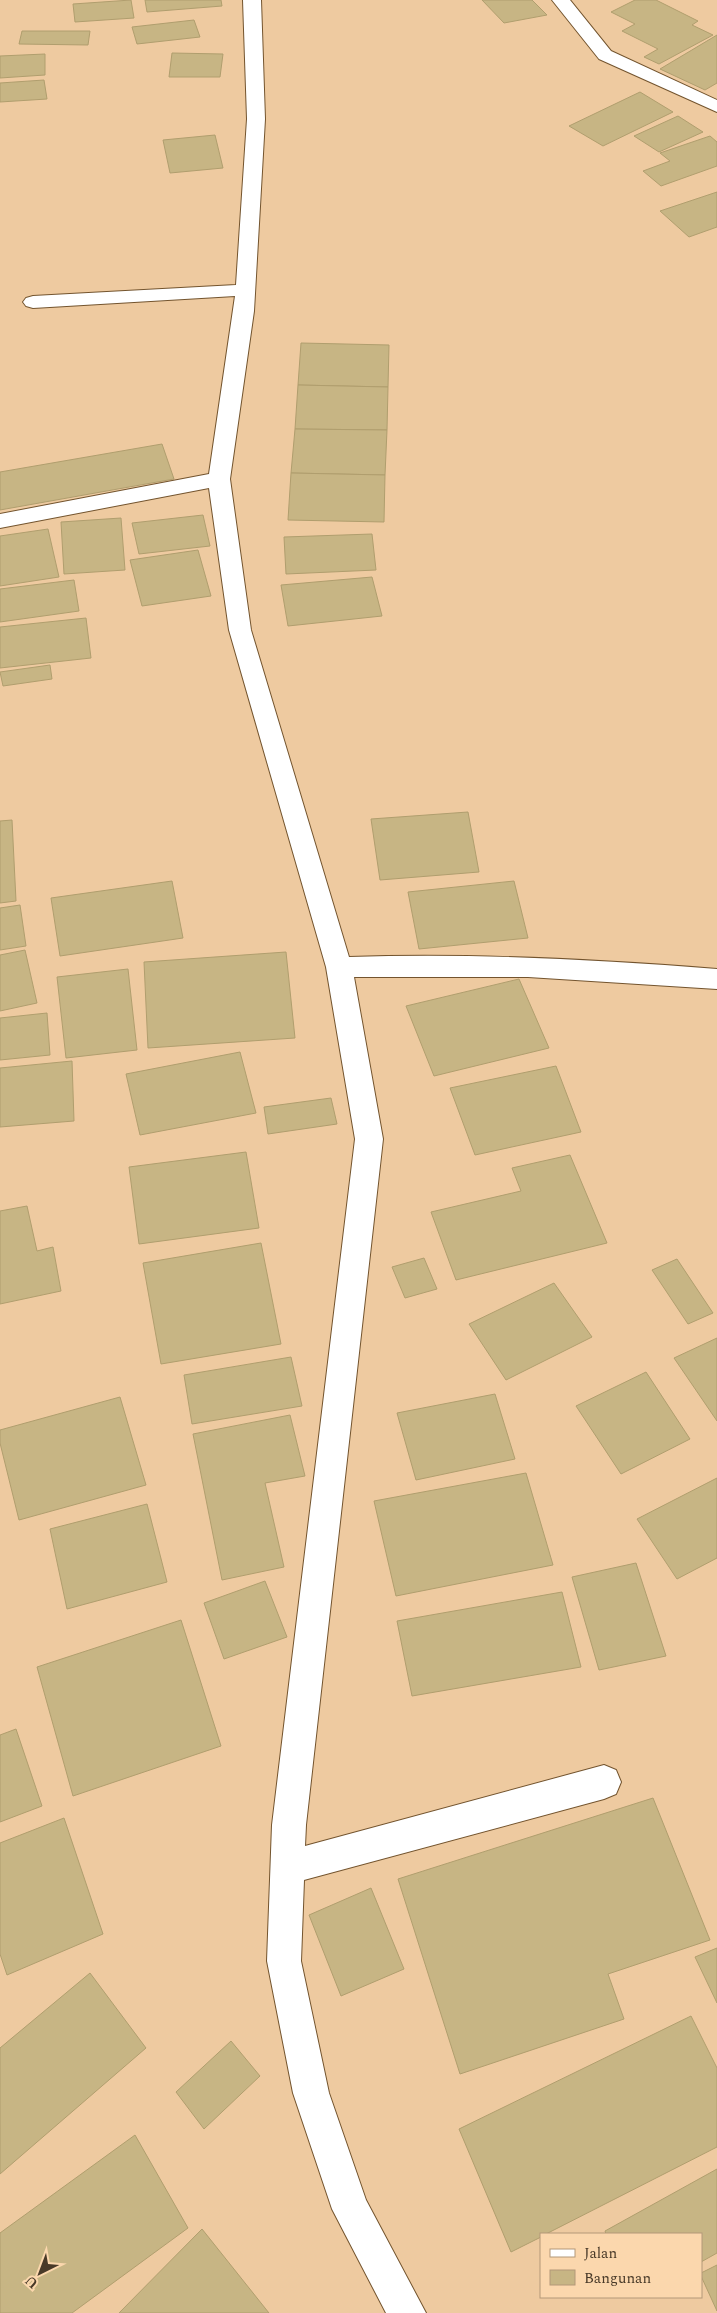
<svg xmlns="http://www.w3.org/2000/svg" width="717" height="2313" viewBox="0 0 717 2313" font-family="Spectral,serif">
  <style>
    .building { fill: #c7b584; stroke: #b09e6e }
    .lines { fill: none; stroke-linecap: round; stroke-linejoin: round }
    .street-casing { stroke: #73542e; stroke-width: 2 }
    .street { fill: #fff; fill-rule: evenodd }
  </style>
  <rect width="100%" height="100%" fill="#eecaa0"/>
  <g class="building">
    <path d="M131 0 134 18 75 22 73 4Z"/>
    <path d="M145 0H221L222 6 147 12Z"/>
    <path d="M482 0H532L547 15 504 23Z"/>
    <path d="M635 0H656L698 21 692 25 713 35 659 64 644 57 658 49 622 31 635 24 611 12Z"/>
    <path d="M194 20 200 37 137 44 132 27Z"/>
    <path d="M22 31H90L88 45 19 44Z"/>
    <path d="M717 35V83L705 90 660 69Z"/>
    <path d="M172 53 223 54 220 77H169Z"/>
    <path d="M45 54V75L0 78V56Z"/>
    <path d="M44 80 47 99 0 102V83Z"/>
    <path d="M640 92 673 112 603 146 569 126Z"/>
    <path d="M678 116 703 132 659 152 634 136Z"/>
    <path d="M215 135 223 168 170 173 163 140Z"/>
    <path d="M710 136 717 142V166L661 186 643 171 670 161 660 153Z"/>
    <path d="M717 192V227L689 237 660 211Z"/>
    <path d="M301 343 389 345 388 387 298 385Z"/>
    <path d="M298 385 388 387 387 430 295 429Z"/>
    <path d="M295 429 387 430 385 475 291 473Z"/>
    <path d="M162 444 174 479 0 510V472Z"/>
    <path d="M291 473 385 475 384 522 288 520Z"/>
    <path d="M203 515 210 546 139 554 132 523Z"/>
    <path d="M121 518 125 570 64 574 61 522Z"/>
    <path d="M48 529 59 577 0 586V536Z"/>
    <path d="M372 534 376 570 286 574 284 537Z"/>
    <path d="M198 550 211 596 142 606 130 560Z"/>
    <path d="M372 577 382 616 288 626 281 585Z"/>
    <path d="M74 580 79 611 0 622V589Z"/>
    <path d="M86 618 91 658 0 668V627Z"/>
    <path d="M50 665 52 679 3 686 0 672Z"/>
    <path d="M468 812 479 872 380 880 371 819Z"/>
    <path d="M12 820 16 901 0 903V821Z"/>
    <path d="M172 881 183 938 60 956 51 898Z"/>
    <path d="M514 881 528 938 419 949 408 892Z"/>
    <path d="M20 905 26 946 0 950V908Z"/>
    <path d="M25 950 37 1003 0 1011V955Z"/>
    <path d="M286 952 295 1038 148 1048 144 962Z"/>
    <path d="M128 969 137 1050 66 1058 57 977Z"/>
    <path d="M519 979 549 1048 434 1076 406 1006Z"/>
    <path d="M47 1013 50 1055 0 1060V1018Z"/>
    <path d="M240 1052 256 1113 140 1135 126 1074Z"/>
    <path d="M72 1061 74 1121 0 1127V1068Z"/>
    <path d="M556 1066 581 1132 475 1155 450 1088Z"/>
    <path d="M331 1098 337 1124 268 1134 264 1107Z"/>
    <path d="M246 1152 259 1228 139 1244 129 1167Z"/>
    <path d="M570 1155 607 1243 456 1280 431 1212 521 1191 512 1168Z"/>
    <path d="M27 1206 37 1251 53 1247 61 1291 0 1304V1211Z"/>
    <path d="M261 1243 281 1344 161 1364 143 1263Z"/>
    <path d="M424 1258 437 1289 405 1298 392 1267Z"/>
    <path d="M677 1259 713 1313 688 1324 652 1270Z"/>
    <path d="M554 1283 592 1337 506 1380 469 1324Z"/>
    <path d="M717 1338V1421L674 1358Z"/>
    <path d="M291 1357 302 1406 192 1424 184 1375Z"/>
    <path d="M646 1372 690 1439 621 1474 576 1406Z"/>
    <path d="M495 1394 515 1459 416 1480 397 1413Z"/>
    <path d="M120 1397 146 1485 19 1520 0 1443V1430Z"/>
    <path d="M290 1415 305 1476 265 1483 284 1567 222 1580 193 1434Z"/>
    <path d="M526 1473 553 1565 396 1596 374 1501Z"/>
    <path d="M717 1478V1558L677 1579 637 1519Z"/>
    <path d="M147 1504 167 1582 67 1609 50 1529Z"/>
    <path d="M636 1563 666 1656 599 1670 572 1577Z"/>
    <path d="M265 1581 287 1637 224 1659 204 1603Z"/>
    <path d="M562 1592 581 1667 412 1696 397 1621Z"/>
    <path d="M181 1620 221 1746 73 1796 37 1667Z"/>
    <path d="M16 1729 42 1806 0 1822V1735Z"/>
    <path d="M653 1798 710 1940 608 1974 624 2019 460 2074 398 1879Z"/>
    <path d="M64 1818 103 1934 7 1975 0 1954V1843Z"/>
    <path d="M371 1888 404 1969 341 1996 309 1915Z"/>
    <path d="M717 1948V2003L695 1957Z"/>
    <path d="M90 1973 146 2048 0 2174V2048Z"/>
    <path d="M691 2016 717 2068V2147L546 2234H541V2237L511 2252 459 2129Z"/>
    <path d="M231 2041 260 2076 204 2129 176 2092Z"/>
    <path d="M135 2135 188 2228 72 2313H0V2233Z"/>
    <path d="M717 2169V2253L701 2262V2234H606L605 2231Z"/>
    <path d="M202 2229 269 2313H119Z"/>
    <path d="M717 2265V2311L701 2276V2273Z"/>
  </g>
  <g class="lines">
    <g class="street-casing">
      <g id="street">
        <path d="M243 0H261L265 119 254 311 230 479 251 630 349 957C472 953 594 959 717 969V989L528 977H354L383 1139 306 1825 305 1846 604 1765 616 1770 621 1782 616 1794 604 1799 304 1880 301 1961 329 2093 366 2200 426 2313H386L332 2209 293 2093 267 1961 272 1825 355 1139 326 967 229 630 209 488 0 528V514L209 474 235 296 33 308 26 306 23 302 26 298 33 296 236 285 247 119Z"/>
        <path d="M552 0H570L611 51 717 100V112L599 59Z"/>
      </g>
    </g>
    <use href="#street" class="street"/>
  </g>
  <rect x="540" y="2233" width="162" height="65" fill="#fbd7ad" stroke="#b39878"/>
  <rect x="550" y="2249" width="25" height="8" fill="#ffffff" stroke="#b39878"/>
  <text x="584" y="2258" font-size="15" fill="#483928">Jalan</text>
  <rect x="550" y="2270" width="25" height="15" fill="#c7b584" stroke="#b39878"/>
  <text x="584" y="2283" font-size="15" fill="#483928">Bangunan</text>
  <g transform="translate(40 2273) rotate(222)" stroke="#fbd7ad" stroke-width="4" paint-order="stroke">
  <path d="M0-4L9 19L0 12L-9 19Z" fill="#483928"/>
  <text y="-8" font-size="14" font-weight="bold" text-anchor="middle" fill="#483928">U</text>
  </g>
</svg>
